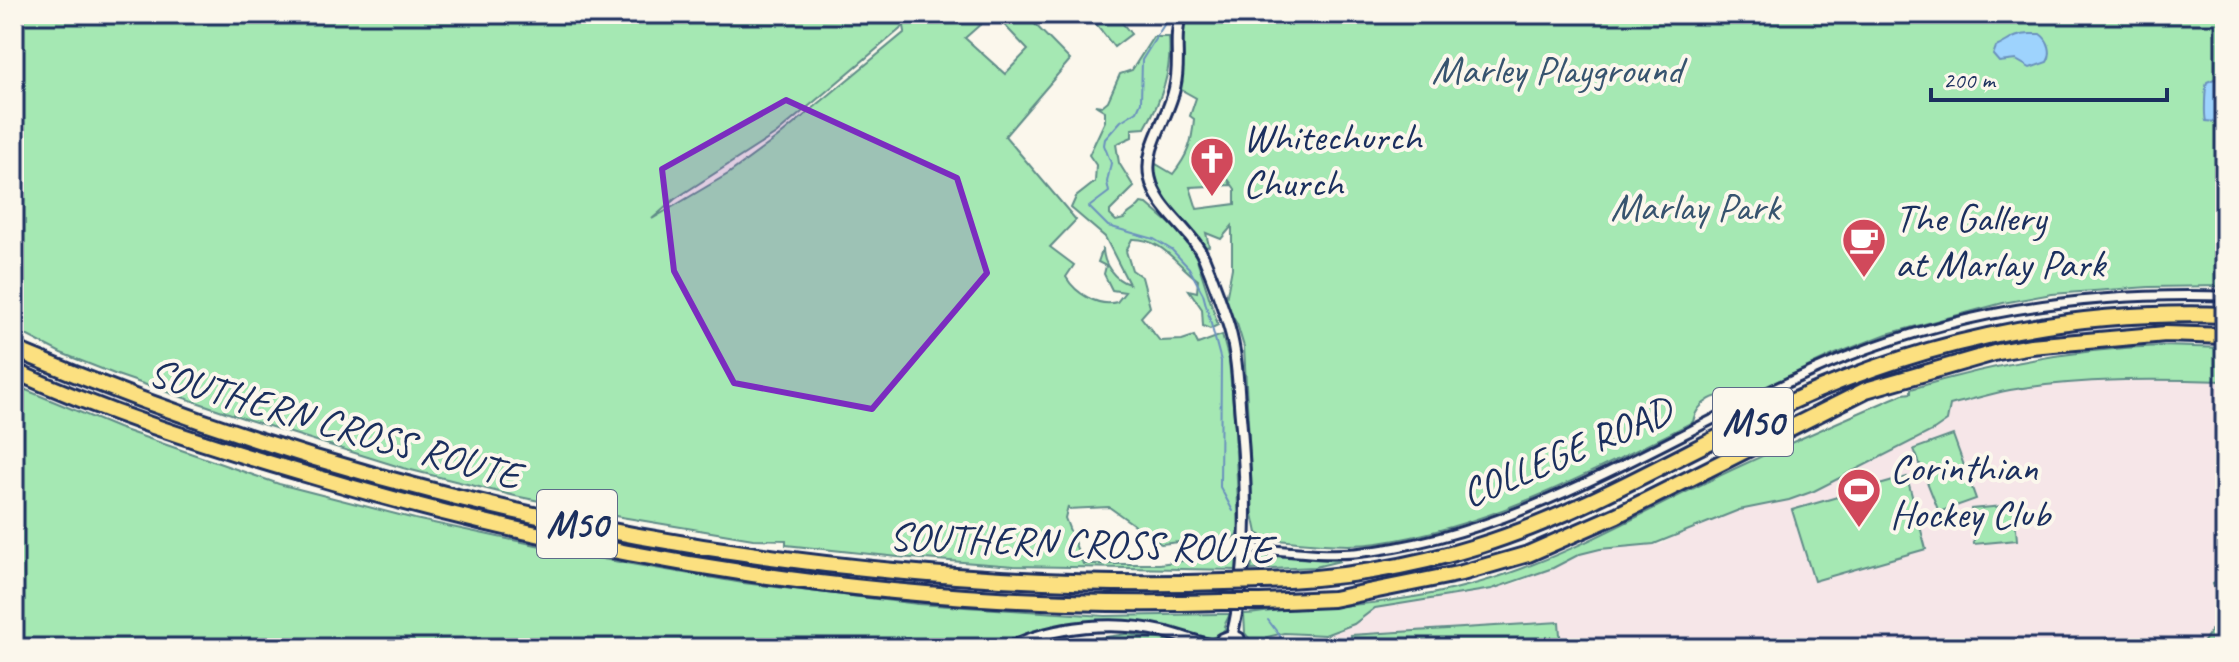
<svg xmlns="http://www.w3.org/2000/svg" width="2239" height="662" viewBox="0 0 2239 662" font-family="Caveat,sans-serif">
  <style>
    .built { fill: #f6e6e8 }
    .green { fill: #a5e8b3; stroke: #608c88; stroke-width: 2; fill-rule: evenodd }
    .water { fill: #9ed3fd; stroke: #6a91bd; stroke-width: 2 }
    .lines { fill: none; stroke-linecap: round; stroke-linejoin: round }
    .stream { stroke: #6a91bd; stroke-width: 2 }
    .minor-casing { stroke: #1b2f5e; stroke-width: 13 }
    .tertiary-casing { stroke: #1b2f5e; stroke-width: 15 }
    .motorway-casing { stroke: #1b2f5e; stroke-width: 20 }
    .minor { stroke: #fbf7ec; stroke-width: 7 }
    .tertiary { stroke: #fbf7ec; stroke-width: 9 }
    .motorway { stroke: #fce080; stroke-width: 14 }
    .motorway-bridge-casing { stroke: #1b2f5e; stroke-width: 20; stroke-linecap: butt }
    .motorway-bridge { stroke: #fce080; stroke-width: 14 }
    .marked { fill: #7b2cbf; fill-opacity: 0.2; stroke: #7b2cbf; stroke-width: 6; stroke-linejoin: round }
    .labels { text-anchor: middle; stroke-width: 8; stroke-linejoin: round; paint-order: stroke }
    .shield { fill: #fbf7ec; stroke: #5e6b89; stroke-width: 2 }
    .shield-label { font-size: 38px; font-weight: bold; fill: #1b2f5e }
    .park-label { font-size: 40px; fill: #37546f; stroke: #fbf7ec }
    .poi-label { font-size: 40px; fill: #1b2f5e; stroke: #fbf7ec; text-anchor: start }
    .street-label { font-size: 40px; fill: #1b2f5e; stroke: #fbf7ec }
  </style>
  <rect width="100%" height="100%" fill="#fbf7ec"/>
  <filter id="ink" filterUnits="userSpaceOnUse"><feTurbulence type="fractalNoise" baseFrequency=".0125" numOctaves="2"/><feDisplacementMap in="SourceGraphic" scale="16" xChannelSelector="R" yChannelSelector="G"/><feConvolveMatrix kernelMatrix="1 2 1 2 8 2 1 2 1" color-interpolation-filters="sRGB"/></filter>
  <g filter="url(#ink)">
    <path class="built" d="M2191 346 2225 348V648H1328L1325 635 1354 624 1375 608 1492 589 1519 582 1580 554 1600 549 1661 544 1735 505 1912 395 1911 389 1997 365 2052 356 2135 347Z"/>
    <g class="green">
      <path d="M14 14H988L990 16 965 38 1005 74 1028 50 994 14H1025L1070 60 1005 136 1076 220 1050 247 1074 265 1066 277C1076 294 1098 307 1117 302L1125 292 1112 290 1104 274 1106 266 1098 262 1103 248C1103 265 1115 280 1129 284L1105 237 1071 208 1076 197 1095 182 1096 165 1089 155 1105 121V111L1095 105 1102 106 1108 101 1120 74 1132 70 1153 37H1169C1172 71 1162 99 1145 128L1132 129V137L1116 144 1119 163 1134 187 1110 211V215L1116 221 1124 219C1128 211 1136 211 1141 203L1147 204 1175 228 1195 253 1218 325 1210 329 1203 326 1202 309 1189 290 1197 292 1198 280C1176 264 1162 238 1132 239L1126 251 1132 270 1142 277 1150 307 1141 317 1160 341 1182 340 1194 336 1198 344 1222 335 1229 360 1235 428 1239 534 1229 540 1218 538 1161 544 1109 507 1068 509V506L1065 518 1083 564H1159L1237 554 1236 570 1014 566 898 557 786 545V540L753 539 603 514 515 496 403 468 246 419 117 375 61 353 14 329ZM904 26 905 32 777 138 728 174 652 219 675 199 776 134Z"/>
      <path d="M1096 14H1115L1131 34 1114 47 1091 17Z"/>
      <path d="M1185 14H2225V286L2149 287 2052 294 2003 303 1887 334 1833 355 1737 400C1719 388 1696 403 1693 422 1593 472 1489 527 1378 543 1344 548 1301 542 1267 539L1257 533 1253 514 1244 347 1237 324 1225 305 1232 268V226L1221 239 1206 233 1209 246 1204 248C1188 219 1155 202 1153 167L1156 164 1173 174C1188 155 1192 143 1194 119L1190 116 1196 98 1180 89C1181 65 1178 36 1185 14ZM1228 179 1235 189V204L1197 209 1190 187 1231 185Z"/>
      <path d="M2162 346 2225 348V381C2154 379 2080 378 2010 390 1990 394 1970 400 1950 405L1947 421 1934 430 1814 491 1789 500 1739 510 1654 544 1600 549 1580 554 1553 568 1492 589 1375 608 1354 624 1325 635 1284 633 1267 637 1269 648H1257L1245 633 1244 614C1256 614 1268 611 1280 610 1345 607 1414 601 1478 583 1552 562 1619 526 1688 491 1758 456 1831 425 1903 394L1911 393V389C1993 364 2075 349 2162 346Z"/>
      <path d="M14 385 118 428 279 484 415 519 596 558 743 583 918 604 1105 616 1219 614H1230L1224 626 1226 628 1221 633 1212 638H1199L1138 622 1016 640 1000 648H14Z"/>
      <path d="M1953 435 1976 499 1939 512 1914 449Z"/>
      <path d="M1907 477 1926 549 1814 581 1792 510Z"/>
      <path d="M2014 505 2017 540 1974 544 1971 509Z"/>
      <path d="M1262 556H1272L1340 561 1315 567 1251 570 1252 564Z"/>
      <path d="M2222 579 2225 580V648H2200L2223 611 2213 584Z"/>
      <path d="M1559 622 1561 648H1352L1351 635Z"/>
      <path d="M1127 634 1165 640 1190 648H1030Z"/>
    </g>
    <g class="water">
      <path d="M2030 34H2040C2049 40 2053 53 2047 62L2030 68 2016 60 1999 62 1993 55 1996 47C2010 41 2012 35 2030 34Z"/>
      <path d="M2214 79 2225 83V116L2215 122 2206 121C2204 116 2205 88 2207 82Z"/>
    </g>
    <g class="lines">
      <g class="stream">
        <path d="M1165 14 1167 20 1142 60 1141 102 1137 111 1121 121 1105 139 1104 145 1111 163 1107 182 1109 192 1089 207 1108 226 1154 239 1172 250 1189 268 1203 294 1221 361 1220 487 1233 511"/>
        <path d="M1268 620 1280 636 1284 648"/>
      </g>
      <g class="minor-casing">
        <path id="minor" d="M1246 548C1282 550 1318 556 1355 553 1532 536 1685 422 1846 357 1967 309 2096 292 2225 296"/>
      </g>
      <g class="tertiary-casing">
        <g id="tertiary">
          <path d="M1181 14C1173 40 1181 60 1175 86 1170 116 1143 147 1150 178 1157 210 1191 229 1204 258 1213 280 1222 304 1229 327 1237 354 1238 383 1240 411 1247 487 1250 561 1232 635"/>
          <path d="M1008 648C1054 625 1115 620 1165 632 1183 636 1200 644 1218 646"/>
          <path d="M1219 648 1222 639 1232 635 1239 638 1242 648"/>
        </g>
      </g>
      <g class="motorway-casing">
        <g id="motorway">
          <path d="M14 349C295 468 591 543 894 571 1004 581 1114 586 1225 582"/>
          <path d="M14 371C104 412 200 443 295 471 593 561 909 612 1221 602"/>
          <path d="M1263 581C1335 579 1408 568 1478 546 1597 509 1703 439 1818 390 1948 335 2084 310 2225 315"/>
          <path d="M1260 602 1333 599 1462 573 1528 554 1617 515 1866 390 1998 352 2031 346 2166 334 2225 336"/>
        </g>
      </g>
      <use href="#minor" class="minor"/>
      <use href="#tertiary" class="tertiary"/>
      <use href="#motorway" class="motorway"/>
      <g class="motorway-bridge-casing">
        <g id="motorway-bridge">
          <path d="M1225 582 1263 581"/>
          <path d="M1221 602H1260"/>
        </g>
      </g>
      <use href="#motorway-bridge" class="motorway-bridge"/>
    </g>
  </g>
  <path class="marked" d="M786 100 957 178 987 273 872 409 734 383 674 271 662 169Z"/>
  <defs>
    <g id="church-pin" transform="scale(2.3)"><path d="M0 17L-7.5 6A9.5 9.5 0 1 1 7.5 6Z" fill="#d1495b" stroke="#fbf7ec"/><path d="M-1.2-6h2.4v3.5h3.3v2.4h-3.3V6h-2.4V-.1h-3.3v-2.4h3.3Z" fill="#fff"/></g>
    <g id="cafe-pin" transform="scale(2.3)"><path d="M0 17L-7.5 6A9.5 9.5 0 1 1 7.5 6Z" fill="#d1495b" stroke="#fbf7ec"/><path d="M-5.5-4.5H6V0H3Q3 3.5 0 3.5H-2.5Q-5.5 3.5-5.5 0ZM3-3.2v2h1.7v-2ZM-6 4.5H4V6H-6Z" fill="#fff"/></g>
    <g id="stadium-pin" transform="scale(2.3)"><path d="M0 17L-7.5 6A9.5 9.5 0 1 1 7.5 6Z" fill="#d1495b" stroke="#fbf7ec"/><path d="M0-5a6.5 5 0 1 0 0 10a6.5 5 0 1 0 0-10ZM-3.5-1.8h7v3.6h-7Z" fill="#fff"/></g>
  </defs>
  <g fill-rule="evenodd">
    <use href="#church-pin" x="1212" y="159"/>
    <use href="#cafe-pin" x="1864" y="240"/>
    <use href="#stadium-pin" x="1859" y="490"/>
  </g>
  <g class="labels">
    <g class="shield">
      <rect x="1713" y="388" width="80" height="68" rx="6"/>
      <rect x="537" y="490" width="80" height="68" rx="6"/>
    </g>
    <g class="shield-label">
      <text x="1753" y="435">M50</text>
      <text x="577" y="537">M50</text>
    </g>
    <g class="park-label">
      <text x="1557" y="83">Marley Playground</text>
      <text x="1695" y="220">Marlay Park</text>
    </g>
    <g class="poi-label">
      <text x="1243" y="150">Whitechurch<tspan x="1243" dy="46">Church</tspan></text>
      <text x="1895" y="231">The Gallery<tspan x="1895" dy="46">at Marlay Park</tspan></text>
      <text x="1890" y="481">Corinthian<tspan x="1890" dy="46">Hockey Club</tspan></text>
    </g>
    <g class="street-label">
      <text transform="translate(335 423) rotate(16)" y="14">SOUTHERN CROSS ROUTE</text>
      <text transform="translate(1566 451) rotate(-23)" y="14">COLLEGE ROAD</text>
      <text transform="translate(1081 542) rotate(2)" y="14">SOUTHERN CROSS ROUTE</text>
    </g>
  </g>
  <rect width="2239" height="662" fill="none" stroke="#fbf7ec" stroke-width="48"/>
  <rect x="24" y="24" width="2191" height="614" fill="none" stroke="#1b2f5e" stroke-width="3" filter="url(#ink)"/>
  <path d="M1931 88v12h236v-12" fill="none" stroke="#1b2f5e" stroke-width="4"/>
  <text x="1943" y="88" font-size="24" fill="#1b2f5e" stroke="#fbf7ec" stroke-width="6" paint-order="stroke">200 m</text>
</svg>
